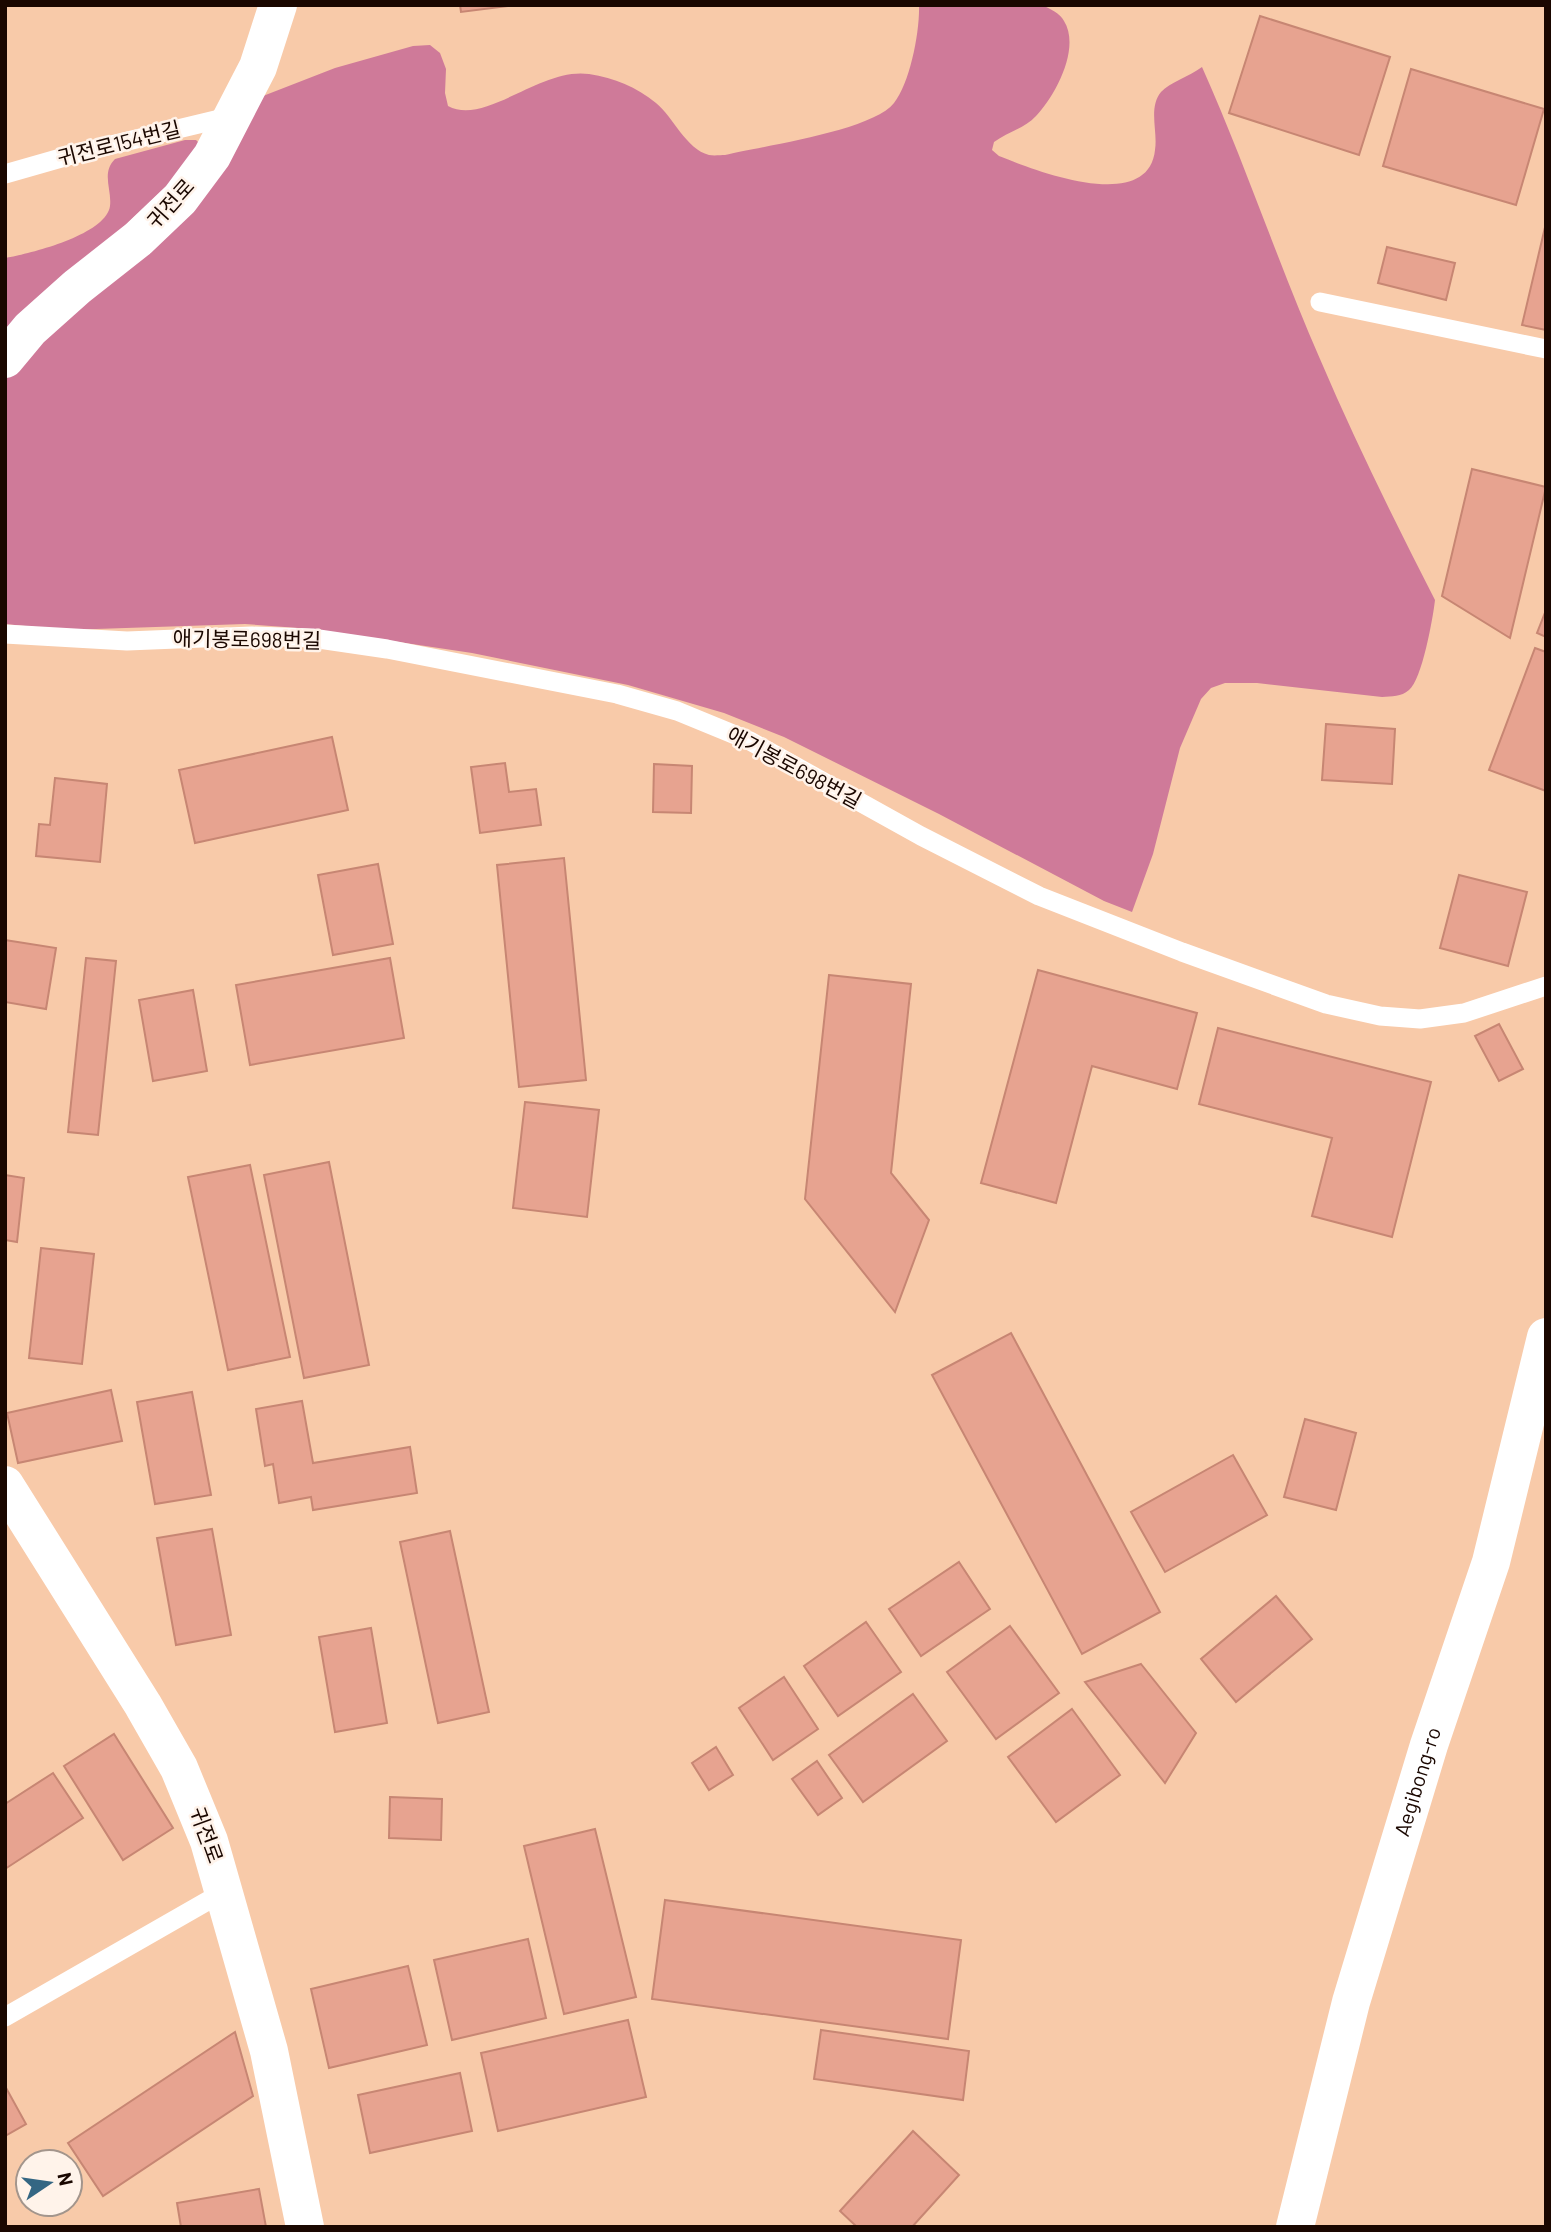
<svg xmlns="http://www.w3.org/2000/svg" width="1551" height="2232" viewBox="0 0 1551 2232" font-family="Barlow,'Noto Sans KR',sans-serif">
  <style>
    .forest { fill: #cf7a99 }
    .building { fill: #e7a390; stroke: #c78673; stroke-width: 2 }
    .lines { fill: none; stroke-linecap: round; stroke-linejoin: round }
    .lane { stroke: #fff; stroke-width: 19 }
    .street { stroke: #fff; stroke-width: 38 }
    .secondary { stroke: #fff; stroke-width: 38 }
    .labels { text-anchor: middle; stroke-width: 5; stroke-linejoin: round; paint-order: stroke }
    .street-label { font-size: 21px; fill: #1a0700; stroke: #fff3ea }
  </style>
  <rect width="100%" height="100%" fill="#f8caa9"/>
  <g class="forest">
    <path d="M919 5H1042C1050 9 1060 13 1064 21 1081 48 1055 96 1036 116 1025 128 1008 132 994 142L992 150 999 156C1034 170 1148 215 1155 150 1158 131 1148 108 1161 92 1169 83 1190 76 1202 67 1245 163 1278 263 1320 359 1355 441 1394 520 1435 600 1433 618 1422 680 1409 690 1401 697 1392 696 1382 697L1257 683H1225L1211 688 1201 699 1180 748 1153 854 1132 912 1104 901 939 814 784 737 724 713 628 685 472 653 312 629 245 624 66 630 5 624V379L38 336 263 96 335 68 413 46 430 45 440 53 446 69 445 93 448 106C486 126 540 67 589 74 615 78 636 87 656 103 674 118 686 149 709 155 714 156 721 155 725 155 762 146 872 131 894 103 910 83 920 31 919 5Z"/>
    <path d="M185 140H196L201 145 199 155 5 340V258C29 254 106 235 110 206 112 189 101 173 115 159Z"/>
  </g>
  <g class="building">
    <path d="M460 5H516L461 12Z"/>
    <path d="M1260 16 1390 57 1359 155 1229 113Z"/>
    <path d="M1411 69 1544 109 1516 205 1383 166Z"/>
    <path d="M1546 223V330L1522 325Z"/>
    <path d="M1387 247 1455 263 1446 300 1378 283Z"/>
    <path d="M1472 469 1546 487 1510 638 1442 596Z"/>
    <path d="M1546 610V637L1537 633Z"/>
    <path d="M1535 648 1546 652V791L1489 770Z"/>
    <path d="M1326 724 1395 729 1392 784 1322 780Z"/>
    <path d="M332 737 348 810 195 843 179 770Z"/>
    <path d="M505 763 509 792 536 789 541 825 480 833 471 767Z"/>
    <path d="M654 764 692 766 691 813 653 812Z"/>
    <path d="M55 778 107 784 100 862 36 856 39 824 50 825Z"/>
    <path d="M564 858 586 1080 519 1087 497 865Z"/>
    <path d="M378 864 393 944 333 955 318 875Z"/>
    <path d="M1459 875 1527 892 1508 966 1440 948Z"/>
    <path d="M5 940 56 948 46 1009 5 1002Z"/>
    <path d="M86 958 116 961 98 1135 68 1132Z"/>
    <path d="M390 958 404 1038 250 1065 236 985Z"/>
    <path d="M1038 970 1197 1013 1177 1089 1092 1066 1056 1203 981 1183Z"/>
    <path d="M829 975 911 984 891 1173 929 1220 895 1312 805 1199Z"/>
    <path d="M193 990 207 1071 153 1081 139 1000Z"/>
    <path d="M1499 1024 1523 1069 1499 1081 1475 1036Z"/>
    <path d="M1218 1028 1431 1082 1392 1237 1312 1216 1332 1138 1199 1104Z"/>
    <path d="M525 1102 599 1110 587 1217 513 1208Z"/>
    <path d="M329 1162 369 1365 304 1378 264 1175Z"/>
    <path d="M250 1165 290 1357 228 1370 188 1177Z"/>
    <path d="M5 1175 24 1178 17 1242 5 1240Z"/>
    <path d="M41 1248 94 1254 82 1364 29 1358Z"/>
    <path d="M1011 1333 1160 1612 1082 1654 932 1375Z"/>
    <path d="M111 1390 122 1441 18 1463 7 1413Z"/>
    <path d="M192 1392 211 1495 155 1504 137 1402Z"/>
    <path d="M302 1401 313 1463 410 1447 417 1493 313 1510 311 1497 279 1503 273 1464 265 1466 256 1409Z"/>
    <path d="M1305 1419 1356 1433 1336 1510 1284 1497Z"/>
    <path d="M1233 1455 1267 1515 1165 1572 1131 1512Z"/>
    <path d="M212 1529 231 1635 176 1645 157 1538Z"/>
    <path d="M450 1531 489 1712 438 1723 400 1542Z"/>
    <path d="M959 1562 990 1609 921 1656 889 1609Z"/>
    <path d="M1276 1596 1312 1639 1236 1702 1201 1659Z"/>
    <path d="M866 1622 901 1672 838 1716 804 1666Z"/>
    <path d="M1010 1626 1059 1693 996 1739 947 1672Z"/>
    <path d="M371 1628 387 1723 335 1732 319 1637Z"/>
    <path d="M1141 1664 1196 1733 1165 1783 1085 1682Z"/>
    <path d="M784 1677 818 1729 773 1760 739 1708Z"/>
    <path d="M913 1694 947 1741 863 1802 829 1755Z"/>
    <path d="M1072 1709 1120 1775 1056 1822 1008 1757Z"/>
    <path d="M114 1734 173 1828 123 1860 64 1766Z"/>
    <path d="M716 1747 733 1775 709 1790 692 1763Z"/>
    <path d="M817 1761 842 1798 818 1815 792 1779Z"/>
    <path d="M53 1773 83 1818 5 1869V1804Z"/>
    <path d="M390 1797 442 1799 441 1840 389 1838Z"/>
    <path d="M595 1829 636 1997 564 2014 524 1846Z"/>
    <path d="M665 1900 961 1940 948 2039 652 1999Z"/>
    <path d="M528 1939 546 2018 452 2040 434 1960Z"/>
    <path d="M408 1966 427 2045 329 2068 311 1989Z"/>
    <path d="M628 2020 646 2097 498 2131 481 2053Z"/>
    <path d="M821 2030 969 2051 963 2100 814 2079Z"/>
    <path d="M235 2032 253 2096 103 2196 68 2143Z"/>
    <path d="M460 2073 472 2131 370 2153 358 2095Z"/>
    <path d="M5 2086 26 2124 5 2136Z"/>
    <path d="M913 2131 959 2175 912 2227H857L840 2211Z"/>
    <path d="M259 2189 266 2227H181L177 2203Z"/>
  </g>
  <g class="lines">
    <g class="lane">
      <path d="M5 174 82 152 232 116"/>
      <path d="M1320 302 1546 349"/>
      <path d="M5 634 127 641 252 636 312 638 387 649 617 694 677 711 750 741 921 836 1039 896 1182 952 1326 1004 1380 1016 1420 1019 1464 1013 1546 986"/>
      <path d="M5 2017 225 1891"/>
    </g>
    <g class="street">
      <path d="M5 359 30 329 77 287 138 239 180 199 212 156 258 67 278 5"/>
      <path d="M5 1485 143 1705 179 1768 209 1841 269 2051 305 2227"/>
    </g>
    <path class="secondary" id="s1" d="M1295 2227 1351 2002 1429 1745 1491 1562 1546 1337"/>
  </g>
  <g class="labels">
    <g class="street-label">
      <text transform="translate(119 144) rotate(-14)" y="7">귀전로154번길</text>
      <text transform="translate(171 204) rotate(-48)" y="7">귀전로</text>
      <text transform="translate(247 640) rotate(1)" y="7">애기봉로698번길</text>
      <text transform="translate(794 768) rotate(28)" y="7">애기봉로698번길</text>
      <text dy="7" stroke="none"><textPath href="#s1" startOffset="462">Aegibong-ro</textPath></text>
      <text transform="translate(206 1835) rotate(70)" y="7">귀전로</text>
    </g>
  </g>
  <rect width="1551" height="2232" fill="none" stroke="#1a0700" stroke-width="14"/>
  <g transform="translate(49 2183) rotate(77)"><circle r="33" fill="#fff3ea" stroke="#a3958c" stroke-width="2"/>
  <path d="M0-5L12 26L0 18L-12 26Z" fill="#346683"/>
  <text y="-10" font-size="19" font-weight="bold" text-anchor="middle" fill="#1a0700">N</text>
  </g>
</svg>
